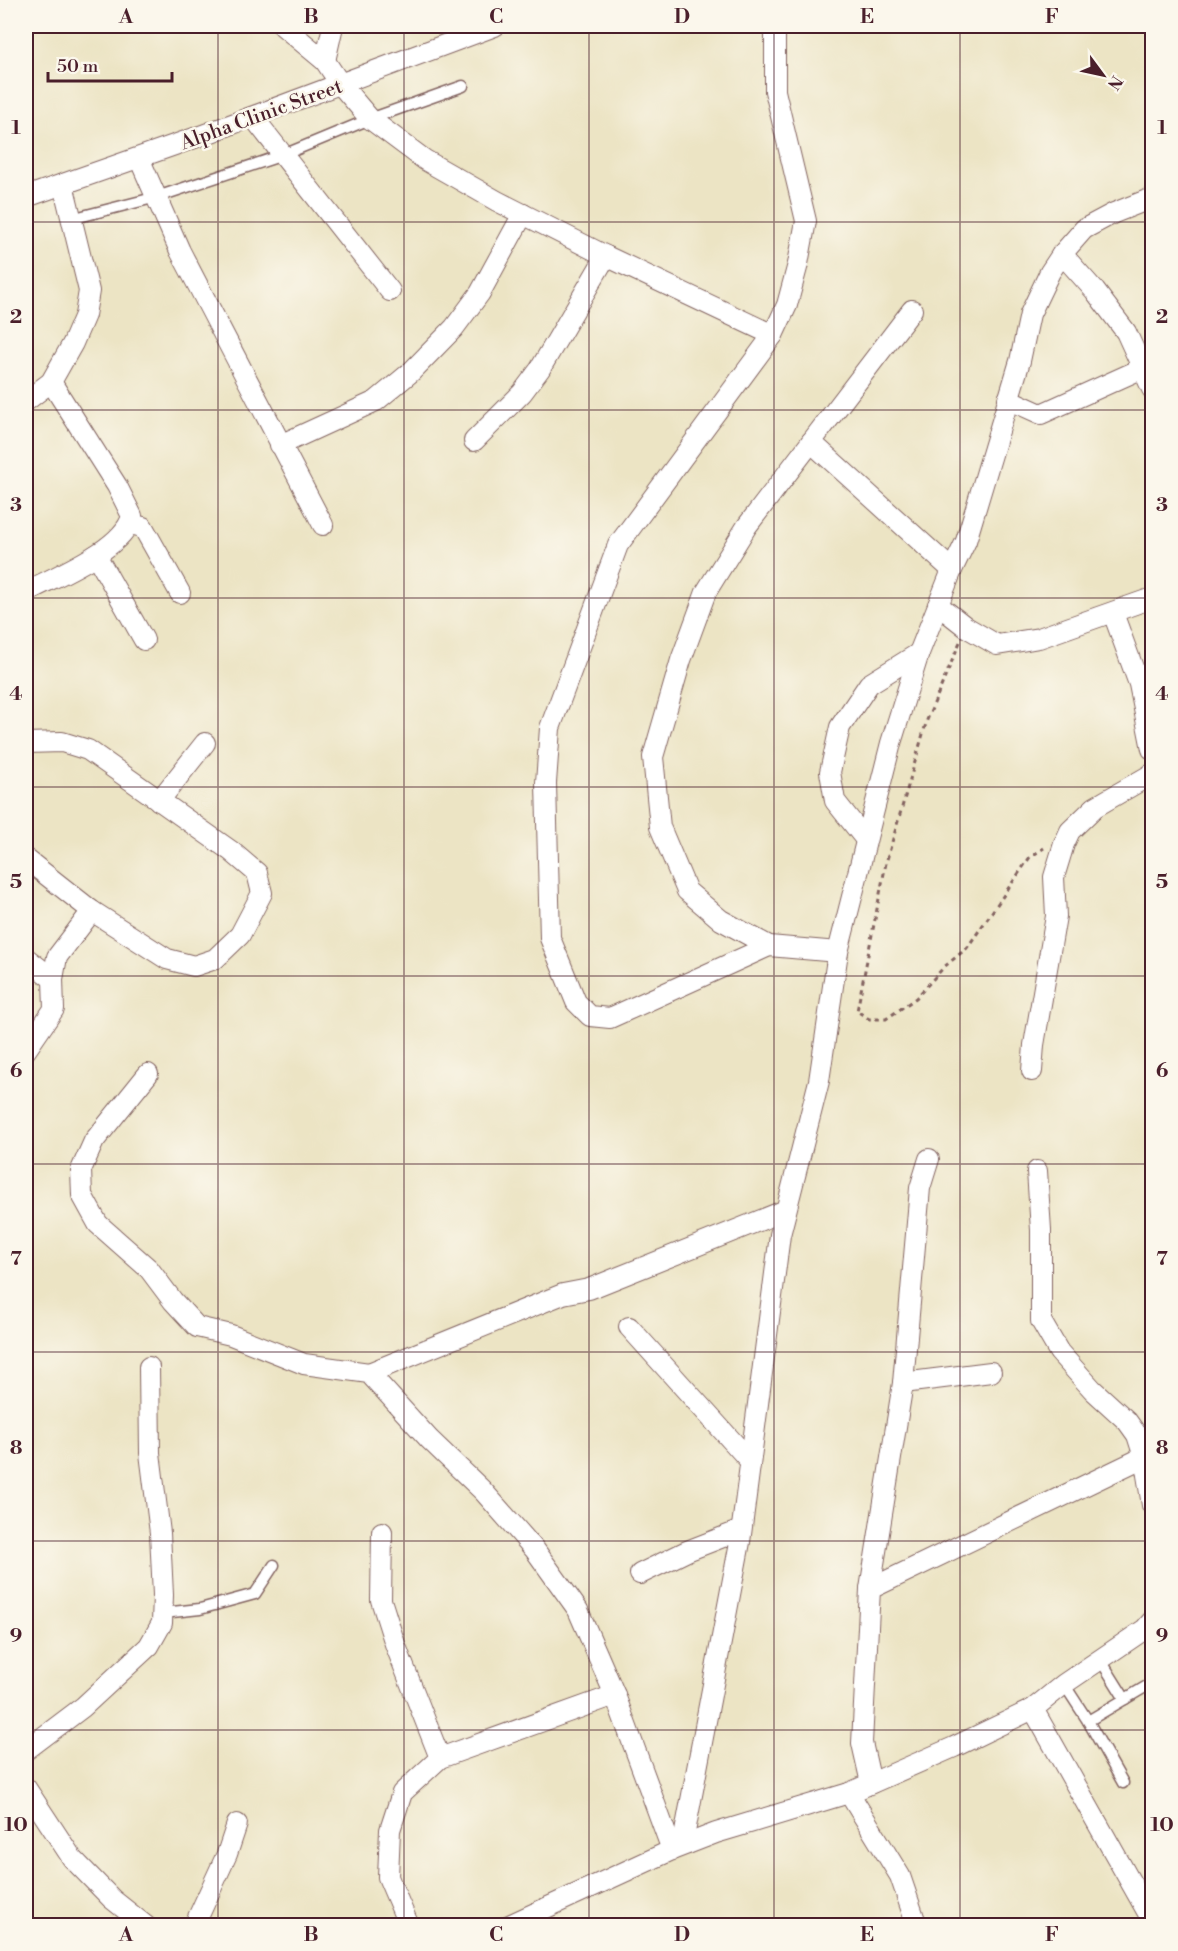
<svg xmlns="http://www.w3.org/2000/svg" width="1178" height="1951" viewBox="0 0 1178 1951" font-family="'Libre Bodoni',serif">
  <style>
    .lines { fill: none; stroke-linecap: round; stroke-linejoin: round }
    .lane-casing { stroke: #836461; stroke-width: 13 }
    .street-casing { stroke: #836461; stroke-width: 22 }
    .path { stroke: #836461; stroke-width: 3; stroke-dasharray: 4.5 4.5; stroke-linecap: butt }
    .lane { stroke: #fff; stroke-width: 10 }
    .street { stroke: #fff; stroke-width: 20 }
    .grid { fill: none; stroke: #4a1f2b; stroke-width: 1.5; stroke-opacity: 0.55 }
    .labels { text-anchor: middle; stroke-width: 5; stroke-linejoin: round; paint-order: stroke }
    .street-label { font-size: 20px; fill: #4a1f2b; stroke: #fbf7ec }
    .neatline { fill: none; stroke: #4a1f2b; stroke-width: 2 }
    .grid-label { font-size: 20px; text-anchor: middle; font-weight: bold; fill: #4a1f2b }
  </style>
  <rect width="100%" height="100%" fill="#fbf7ec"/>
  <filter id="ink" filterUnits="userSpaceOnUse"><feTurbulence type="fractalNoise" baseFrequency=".0167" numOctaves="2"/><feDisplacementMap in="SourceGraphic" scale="12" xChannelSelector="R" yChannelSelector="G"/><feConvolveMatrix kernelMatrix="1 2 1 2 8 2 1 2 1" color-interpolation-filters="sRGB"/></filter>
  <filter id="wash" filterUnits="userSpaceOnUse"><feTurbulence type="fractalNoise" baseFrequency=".008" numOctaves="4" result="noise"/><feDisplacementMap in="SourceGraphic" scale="24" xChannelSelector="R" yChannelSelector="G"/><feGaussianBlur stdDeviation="1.35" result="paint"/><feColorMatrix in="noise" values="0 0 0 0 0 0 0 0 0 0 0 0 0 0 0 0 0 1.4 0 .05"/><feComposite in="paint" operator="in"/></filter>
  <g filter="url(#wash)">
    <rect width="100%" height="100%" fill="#ece4c4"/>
  </g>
  <g filter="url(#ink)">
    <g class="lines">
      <g class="lane-casing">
        <g id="lane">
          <path d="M71 219 157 197 283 155 370 119 463 86"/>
          <path d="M163 1613 200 1609 255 1594 274 1565"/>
          <path d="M1100 1659 1125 1699 1152 1683"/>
          <path d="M1064 1684 1088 1721"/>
          <path d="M1123 1783 1088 1721 1125 1699"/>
        </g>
      </g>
      <g class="street-casing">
        <g id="street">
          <path d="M283 26 325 61 341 85 370 119 425 160 497 201 606 256 773 335"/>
          <path d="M325 61 333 26"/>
          <path d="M253 117 390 291"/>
          <path d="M139 158 180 251 323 525"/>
          <path d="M26 197 203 135 495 26"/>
          <path d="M1062 254 1095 291 1126 332 1152 389"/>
          <path d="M1008 399 1041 414 1143 368"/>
          <path d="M26 401 51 382 73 343 85 315 89 291 63 184"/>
          <path d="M474 441 522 393 540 369 606 256"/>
          <path d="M811 442 952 570"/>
          <path d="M280 445 376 401 411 372 454 328 480 293 523 214"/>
          <path d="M130 524 143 527 180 593"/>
          <path d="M96 555 144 640"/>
          <path d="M26 592C55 576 123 550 132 516L117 486 51 382"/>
          <path d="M938 605 966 627 997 645 1039 638 1152 598"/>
          <path d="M1113 613 1139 684 1152 749"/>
          <path d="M26 743 62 742 88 750 231 851 257 873 262 893 240 935 215 959 194 966 167 959 92 911 26 859"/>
          <path d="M159 801 205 743"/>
          <path d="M866 840 835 801 830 772 840 727 869 684 919 653"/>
          <path d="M769 946 610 1018 590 1016 576 1002 550 938 546 783 550 728 618 545 773 335 787 305 798 264 806 221 775 91V26"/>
          <path d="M838 952 769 946 721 920 687 891 660 827 653 757 681 660 706 592 747 526 912 310"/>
          <path d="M26 958 53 979"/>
          <path d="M26 1050 54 1009 53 979 57 957 92 911"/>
          <path d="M1032 1071 1034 1045 1056 916 1054 877 1064 844 1070 831 1095 807 1152 774"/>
          <path d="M148 1074 94 1141 81 1170 82 1195 98 1224 149 1269 173 1301 197 1327 231 1335 304 1364 369 1373 429 1439 483 1491 535 1550 578 1610 615 1695 672 1850"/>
          <path d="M1037 1171 1041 1230V1321L1059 1352 1093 1390 1127 1421 1137 1435 1144 1457 1152 1505"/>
          <path d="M629 1327 750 1461"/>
          <path d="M369 1373 563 1294 589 1289 786 1210"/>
          <path d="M903 1383 991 1372"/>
          <path d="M382 1532 381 1600 395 1644 440 1758"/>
          <path d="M640 1574 687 1551 741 1530"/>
          <path d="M870 1589 903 1383 920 1188 929 1159"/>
          <path d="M1033 1709 1152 1920"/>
          <path d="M26 1750 83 1707 149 1646 162 1623 163 1595 160 1533 150 1453 149 1367"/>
          <path d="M871 1783 862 1743 870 1589 1144 1457"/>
          <path d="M26 1788 72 1858 112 1899 146 1926"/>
          <path d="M849 1793 900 1876 917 1926"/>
          <path d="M687 1844 685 1832 740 1542 780 1235 819 1081 838 952 891 743 919 653 952 570 966 541 1020 361 1030 314 1050 272 1062 254 1084 229 1114 213 1152 198"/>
          <path d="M194 1926 227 1854 237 1824"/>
          <path d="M409 1926 388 1877 390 1830 402 1793 440 1758 615 1695"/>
          <path d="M507 1926 672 1850 716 1833 849 1793 954 1747 1033 1709 1064 1684 1145 1629 1152 1621"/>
        </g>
      </g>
      <path class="path" d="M960 642 927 720 886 863 857 1011 869 1019H886L916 998 944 967 967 948 1030 857 1044 848"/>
      <use href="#lane" class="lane"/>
      <use href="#street" class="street"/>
    </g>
  </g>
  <path class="grid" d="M218 26V1926M404 26V1926M589 26V1926M774 26V1926M960 26V1926M26 222H1152M26 410H1152M26 598H1152M26 787H1152M26 976H1152M26 1164H1152M26 1352H1152M26 1541H1152M26 1730H1152"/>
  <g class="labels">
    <g class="street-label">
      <text transform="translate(261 114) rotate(-20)" y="7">Alpha Clinic Street</text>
    </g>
  </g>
  <rect width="1178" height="1951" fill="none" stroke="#fbf7ec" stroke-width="66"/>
  <g transform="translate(1103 75) rotate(123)" stroke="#fbf7ec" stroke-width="4.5" paint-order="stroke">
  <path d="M0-4.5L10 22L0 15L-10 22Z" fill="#4a1f2b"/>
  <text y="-9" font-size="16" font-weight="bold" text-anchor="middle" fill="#4a1f2b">N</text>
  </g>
  <path d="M48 72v9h124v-9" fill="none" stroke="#4a1f2b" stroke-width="3"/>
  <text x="57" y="72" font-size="18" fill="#4a1f2b" stroke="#fbf7ec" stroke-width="4.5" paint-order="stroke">50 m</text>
  <rect x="33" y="33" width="1112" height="1885" class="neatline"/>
  <g class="grid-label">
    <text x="126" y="23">A</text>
    <text x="311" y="23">B</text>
    <text x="496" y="23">C</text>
    <text x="682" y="23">D</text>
    <text x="867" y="23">E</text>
    <text x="1052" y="23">F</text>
    <text x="16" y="134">1</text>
    <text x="1162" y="134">1</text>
    <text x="16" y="323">2</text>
    <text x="1162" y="323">2</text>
    <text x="16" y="511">3</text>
    <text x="1162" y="511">3</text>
    <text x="16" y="700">4</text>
    <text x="1162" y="700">4</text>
    <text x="16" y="888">5</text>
    <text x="1162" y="888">5</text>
    <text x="16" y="1077">6</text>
    <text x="1162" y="1077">6</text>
    <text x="16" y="1265">7</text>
    <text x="1162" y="1265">7</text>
    <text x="16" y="1454">8</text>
    <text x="1162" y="1454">8</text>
    <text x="16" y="1642">9</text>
    <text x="1162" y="1642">9</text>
    <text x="16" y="1831">10</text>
    <text x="1162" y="1831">10</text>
    <text x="126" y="1941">A</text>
    <text x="311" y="1941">B</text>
    <text x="496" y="1941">C</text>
    <text x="682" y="1941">D</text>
    <text x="867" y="1941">E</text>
    <text x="1052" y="1941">F</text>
  </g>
</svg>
